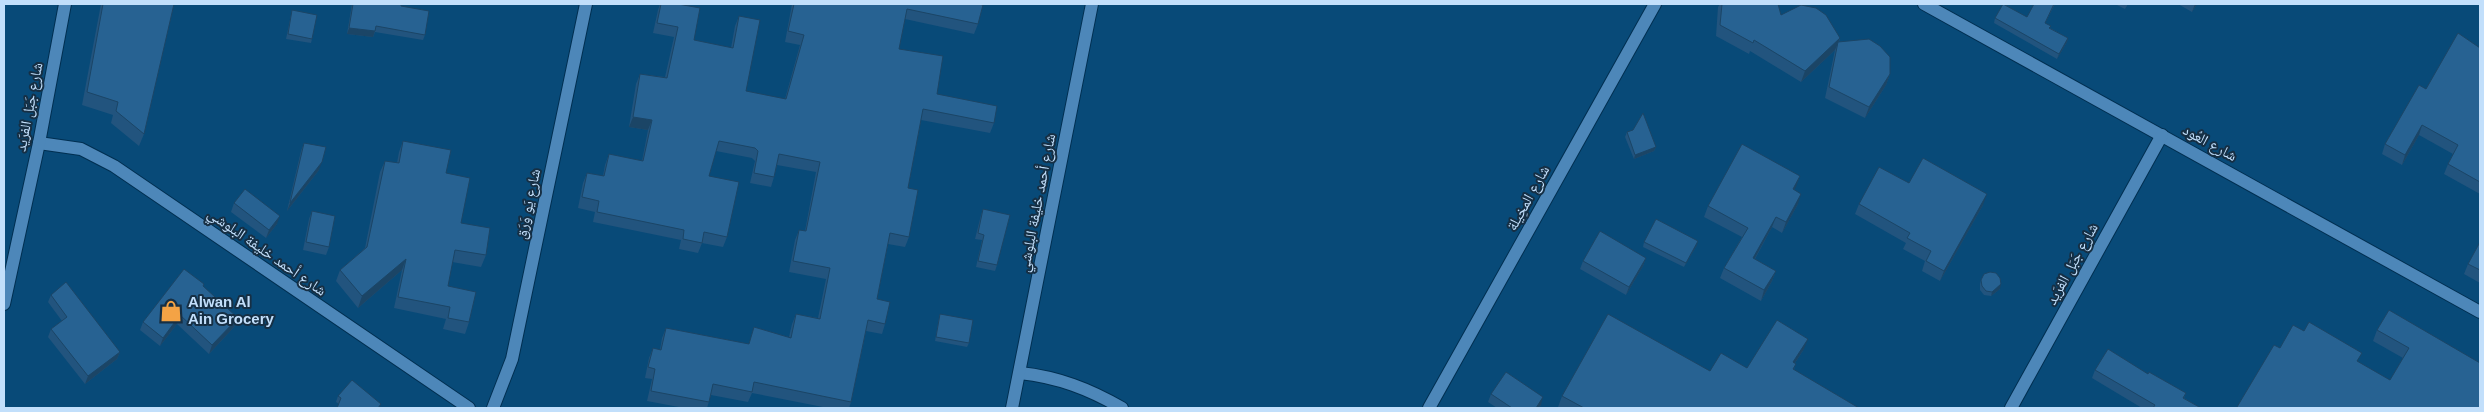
<svg xmlns="http://www.w3.org/2000/svg" width="2484" height="412" viewBox="0 0 2484 412" font-family="Arial,'Noto Naskh Arabic',sans-serif">
  <style>
    .lines { fill: none; stroke-linecap: round; stroke-linejoin: round }
    .minor-casing { stroke: #002f51; stroke-width: 14 }
    .minor { stroke: #4d87b9; stroke-width: 12 }
    .wall { fill: #22547e }
    .shaded-wall { fill: #1b4566 }
    .building { fill: #276292; stroke: #1b4566 }
    .labels { text-anchor: middle; stroke-width: 4; stroke-linejoin: round; paint-order: stroke }
    .street-label { font-size: 15px; fill: #c2dffb; stroke: #162f44 }
    .poi-label { font-size: 15px; font-weight: bold; fill: #c2dffb; stroke: #162f44; text-anchor: start }
  </style>
  <rect width="100%" height="100%" fill="#084a78"/>
  <g class="lines">
    <g class="minor-casing">
      <g id="minor">
        <path d="M1924 4 2480 312"/>
        <path d="M39 143 81 149 114 166 469 408"/>
        <path d="M4 304 39 143 65 4"/>
        <path d="M1020 373C1058 377 1089 389 1122 408"/>
        <path d="M493 408 512 359 586 4"/>
        <path d="M1012 408 1092 4"/>
        <path d="M1429 408 1655 4"/>
        <path d="M2011 408 2162 135"/>
      </g>
    </g>
    <use href="#minor" class="minor"/>
  </g>
  <g class="wall">
    <path d="M101 4H174L144 134 139 146 111 123 113 115 82 105Z"/>
    <path d="M352 4H401V6L425 35 423 40 375 32 373 37 347 34Z"/>
    <path d="M660 4H678L694 40 731 48 735 26 739 16 746 91 785 99 800 45 785 42 792 4H978V24L974 34 905 19 899 49 937 94 994 123 990 133 921 120 908 188 909 237 905 247 888 244 877 299 885 324 882 334 866 331 851 402 849 408H828L752 393 748 402 711 395 707 408H684L647 401 652 379 645 378 649 358 653 348 660 350 662 338 666 328 749 344 754 327 789 337 792 324 796 314 818 318 826 279 789 272 795 240 799 230 805 231 816 172 777 165 774 177 771 187 750 183 755 161 752 158 716 151 709 176 727 237 723 247 702 243 698 253 679 249 681 240 593 222 595 212 578 208 583 183 587 173 603 176 605 165 609 154 642 161 648 130 629 127 636 84 640 74 665 77 674 37 653 33 658 10Z"/>
    <path d="M1720 4H1778L1781 15 1840 38 1839 42 1890 74 1886 85 1865 118 1825 98 1835 50 1801 82 1750 51 1749 54 1716 36 1718 7Z"/>
    <path d="M2055 4 2045 23 2050 28 2068 38 2067 42 2057 59 1994 23 1995 18 2027 17Z"/>
    <path d="M2115 4H2128L2125 9Z"/>
    <path d="M2178 4H2197L2192 12Z"/>
    <path d="M292 10 312 39 311 43 286 39Z"/>
    <path d="M2480 48V194L2444 174 2448 164 2453 154 2419 135 2402 165 2382 154 2385 144 2426 89Z"/>
    <path d="M1627 132 1656 147 1654 151 1634 159 1625 137Z"/>
    <path d="M403 141 446 173 461 223 486 255 481 267 452 262 448 286 469 322 465 334 443 329 446 319 394 308 402 270 358 308 336 281 340 270 365 248 380 172 385 161 397 163 399 152Z"/>
    <path d="M304 143 319 170 287 211 301 151Z"/>
    <path d="M1800 176 1794 190 1798 204 1782 233 1772 227 1755 259 1776 271 1772 281 1761 301 1720 278 1724 268 1742 237 1704 217 1708 206Z"/>
    <path d="M1909 183 1983 205 1940 281 1922 271 1925 261 1903 249 1906 243 1855 214 1859 204Z"/>
    <path d="M234 203 277 224 266 238 231 212Z"/>
    <path d="M983 209 997 265 995 271 976 267 982 240 975 239 981 215Z"/>
    <path d="M312 211 329 247 326 255 303 250 309 219Z"/>
    <path d="M1644 242 1697 245 1684 267 1643 247Z"/>
    <path d="M2480 242V283L2464 274 2468 264Z"/>
    <path d="M1646 258 1643 266 1626 295 1580 269 1583 261Z"/>
    <path d="M1981 280 2000 289 1991 296 1984 295 1980 290V284Z"/>
    <path d="M204 284 203 286 235 326 209 354 177 324 160 346 140 330 143 322Z"/>
    <path d="M51 295 120 352 117 359 85 384 48 337 51 329 62 321 48 302Z"/>
    <path d="M2389 310 2480 408H2237L2274 345 2280 348 2390 380 2403 358 2373 341 2377 330Z"/>
    <path d="M940 314 969 343 967 347 935 341 939 318Z"/>
    <path d="M1804 349 1795 363 1794 370 1859 408H1561L1558 407 1562 396 1710 371 1747 368Z"/>
    <path d="M2095 370 2148 374 2186 393 2184 398 2201 408H2142L2092 378Z"/>
    <path d="M1491 394 1541 405 1538 408H1497L1488 402Z"/>
    <path d="M338 396 379 408 339 404 336 402Z"/>
  </g>
  <g class="shaded-wall">
    <path d="M2195 4H2197L2192 12Z"/>
    <path d="M349 28 375 31 373 37 347 34Z"/>
    <path d="M1840 38 1835 50 1801 82 1805 71Z"/>
    <path d="M2068 38 2067 42 2057 59 2059 54Z"/>
    <path d="M1890 74 1886 85 1865 118 1869 107Z"/>
    <path d="M633 117 652 120 648 130 629 127Z"/>
    <path d="M2422 125 2419 135 2402 165 2405 155Z"/>
    <path d="M1656 147 1654 151 1634 159 1635 155Z"/>
    <path d="M322 162 319 170 287 211 290 203Z"/>
    <path d="M1800 176 1796 187 1789 200 1793 189Z"/>
    <path d="M1801 194 1798 204 1782 233 1786 222Z"/>
    <path d="M1987 194 1983 205 1940 281 1944 271Z"/>
    <path d="M280 216 277 224 266 238 269 230Z"/>
    <path d="M1776 217 1772 227 1749 269 1753 258Z"/>
    <path d="M1698 241 1697 245 1684 267 1686 263Z"/>
    <path d="M1646 258 1643 266 1626 295 1629 287Z"/>
    <path d="M406 259 402 270 358 308 362 296Z"/>
    <path d="M1776 271 1772 281 1761 301 1764 290Z"/>
    <path d="M2001 284 2000 289 1991 296 1992 292Z"/>
    <path d="M180 315 177 324 160 346 163 338Z"/>
    <path d="M238 318 235 326 209 354 212 345Z"/>
    <path d="M1808 339 1804 349 1789 372 1793 362Z"/>
    <path d="M120 352 117 359 85 384 88 376Z"/>
    <path d="M1543 397 1541 405 1538 408H1536Z"/>
  </g>
  <g class="building">
    <path d="M103 4H174L144 134 116 111 118 102 87 92Z"/>
    <path d="M353 4H401V6L429 11 425 35 376 26 375 31 349 28Z"/>
    <path d="M661 4H678L700 8 694 40 733 48 739 16 760 20 746 91 786 99 804 35 788 31 794 4H978L983 5 978 24 907 9 899 49 943 56 937 94 997 106 994 123 923 109 908 188 918 190 909 237 890 233 877 299 890 302 885 324 868 320 851 402 754 382 752 392 713 384 709 402 651 391 655 369 648 367 653 348 661 350 666 328 749 344 754 327 791 338 796 314 820 319 830 268 793 261 799 230 806 231 820 162 779 154 774 177 754 173 758 151 755 148 719 141 709 176 739 182 727 237 704 232 702 243 683 239 684 230 597 212 599 201 582 197 587 173 604 176 609 154 643 161 652 120 633 117 640 74 667 78 678 27 657 23Z"/>
    <path d="M1722 4H1778L1781 15 1801 5 1816 8 1826 15 1840 38 1805 71 1754 40 1753 43 1720 25Z"/>
    <path d="M2003 4 2027 17 2034 4H2054L2045 23 2051 26 2049 28 2068 38 2059 54 1995 18Z"/>
    <path d="M292 10 317 15 312 39 288 34Z"/>
    <path d="M2458 33 2480 48V182L2448 164 2458 145 2422 125 2405 155 2385 144 2419 85 2426 89Z"/>
    <path d="M1869 39 1880 46 1890 57V74L1869 107 1829 87 1838 42Z"/>
    <path d="M1643 113 1656 147 1635 155 1627 132 1633 130Z"/>
    <path d="M403 141 451 150 446 173 470 178 461 223 490 228 486 255 455 250 448 286 476 292 469 322 448 318 450 307 398 297 406 259 362 296 340 270 367 247 385 161 399 163Z"/>
    <path d="M304 143 326 147 322 162 290 203Z"/>
    <path d="M1742 144 1800 176 1793 189 1801 194 1786 222 1776 217 1753 258 1776 271 1764 290 1724 268 1748 228 1708 206Z"/>
    <path d="M1923 158 1987 194 1944 271 1926 261 1931 251 1907 238 1910 233 1859 204 1879 167 1909 183Z"/>
    <path d="M245 189 280 216 269 230 234 203Z"/>
    <path d="M983 209 1010 215 997 265 978 261 984 235 978 233Z"/>
    <path d="M312 211 335 216 329 247 306 242Z"/>
    <path d="M1656 219 1698 241 1686 263 1644 242Z"/>
    <path d="M1600 231 1646 258 1629 287 1583 261Z"/>
    <path d="M2480 242V270L2468 264Z"/>
    <path d="M184 269 204 284 203 286 238 318 212 345 180 315 163 338 143 322Z"/>
    <path d="M1990 272 1996 273 2000 278 2001 284 1992 292 1986 291 1982 286 1981 280 1984 274Z"/>
    <path d="M66 282 120 352 88 376 51 329 67 317 51 295Z"/>
    <path d="M2389 310 2480 363V408H2239L2237 407 2274 345 2280 348 2293 325 2304 331 2309 322 2362 353 2357 361 2390 380 2409 348 2377 330Z"/>
    <path d="M940 314 973 320 969 343 936 337Z"/>
    <path d="M1608 314 1710 371 1721 353 1747 368 1777 320 1808 339 1793 362 1796 364 1793 369 1859 408H1584L1562 396Z"/>
    <path d="M2108 349 2148 374 2149 372 2186 393 2183 398 2201 408H2153L2155 405 2095 370Z"/>
    <path d="M1506 372 1543 397 1536 408H1512L1491 394Z"/>
    <path d="M352 380 381 404 378 408H337L341 398 338 396Z"/>
  </g>
  <defs>
    <g id="shop-bare" transform="scale(1.725)"><path d="M-5-2.5h2.3a2.7 3.5 0 0 1 5.4 0H5L5.5 6h-11ZM-1.5-2.5h3a1.5 2.3 0 0 0-3 0Z" fill="#f4a345" stroke="#162f44" stroke-width="2.5" paint-order="stroke"/></g>
  </defs>
  <g fill-rule="evenodd">
    <use href="#shop-bare" x="171" y="311"/>
  </g>
  <g class="labels">
    <g class="street-label">
      <text transform="translate(29 107) rotate(-79)" y="5">شارع جَبَل الفرَيد</text>
      <text transform="translate(2210 143) rotate(29)" y="5">شارع العُود</text>
      <text transform="translate(1528 198) rotate(-61)" y="5">شارع المخِيلة</text>
      <text transform="translate(1037 203) rotate(-79)" y="5">شارع أحمد خليفة البلوشي</text>
      <text transform="translate(528 204) rotate(-78)" y="5">شارع يَو وَرَق</text>
      <text transform="translate(267 252) rotate(35)" y="5">شارع أحمد خليفة البلوشي</text>
      <text transform="translate(2072 264) rotate(-61)" y="5">شارع جَبَل الفرَيد</text>
    </g>
    <g class="poi-label">
      <text x="188" y="307">Alwan Al<tspan x="188" dy="17">Ain Grocery</tspan></text>
    </g>
  </g>
  <rect width="2484" height="412" fill="none" stroke="#c2dffb" stroke-width="10"/>
</svg>
